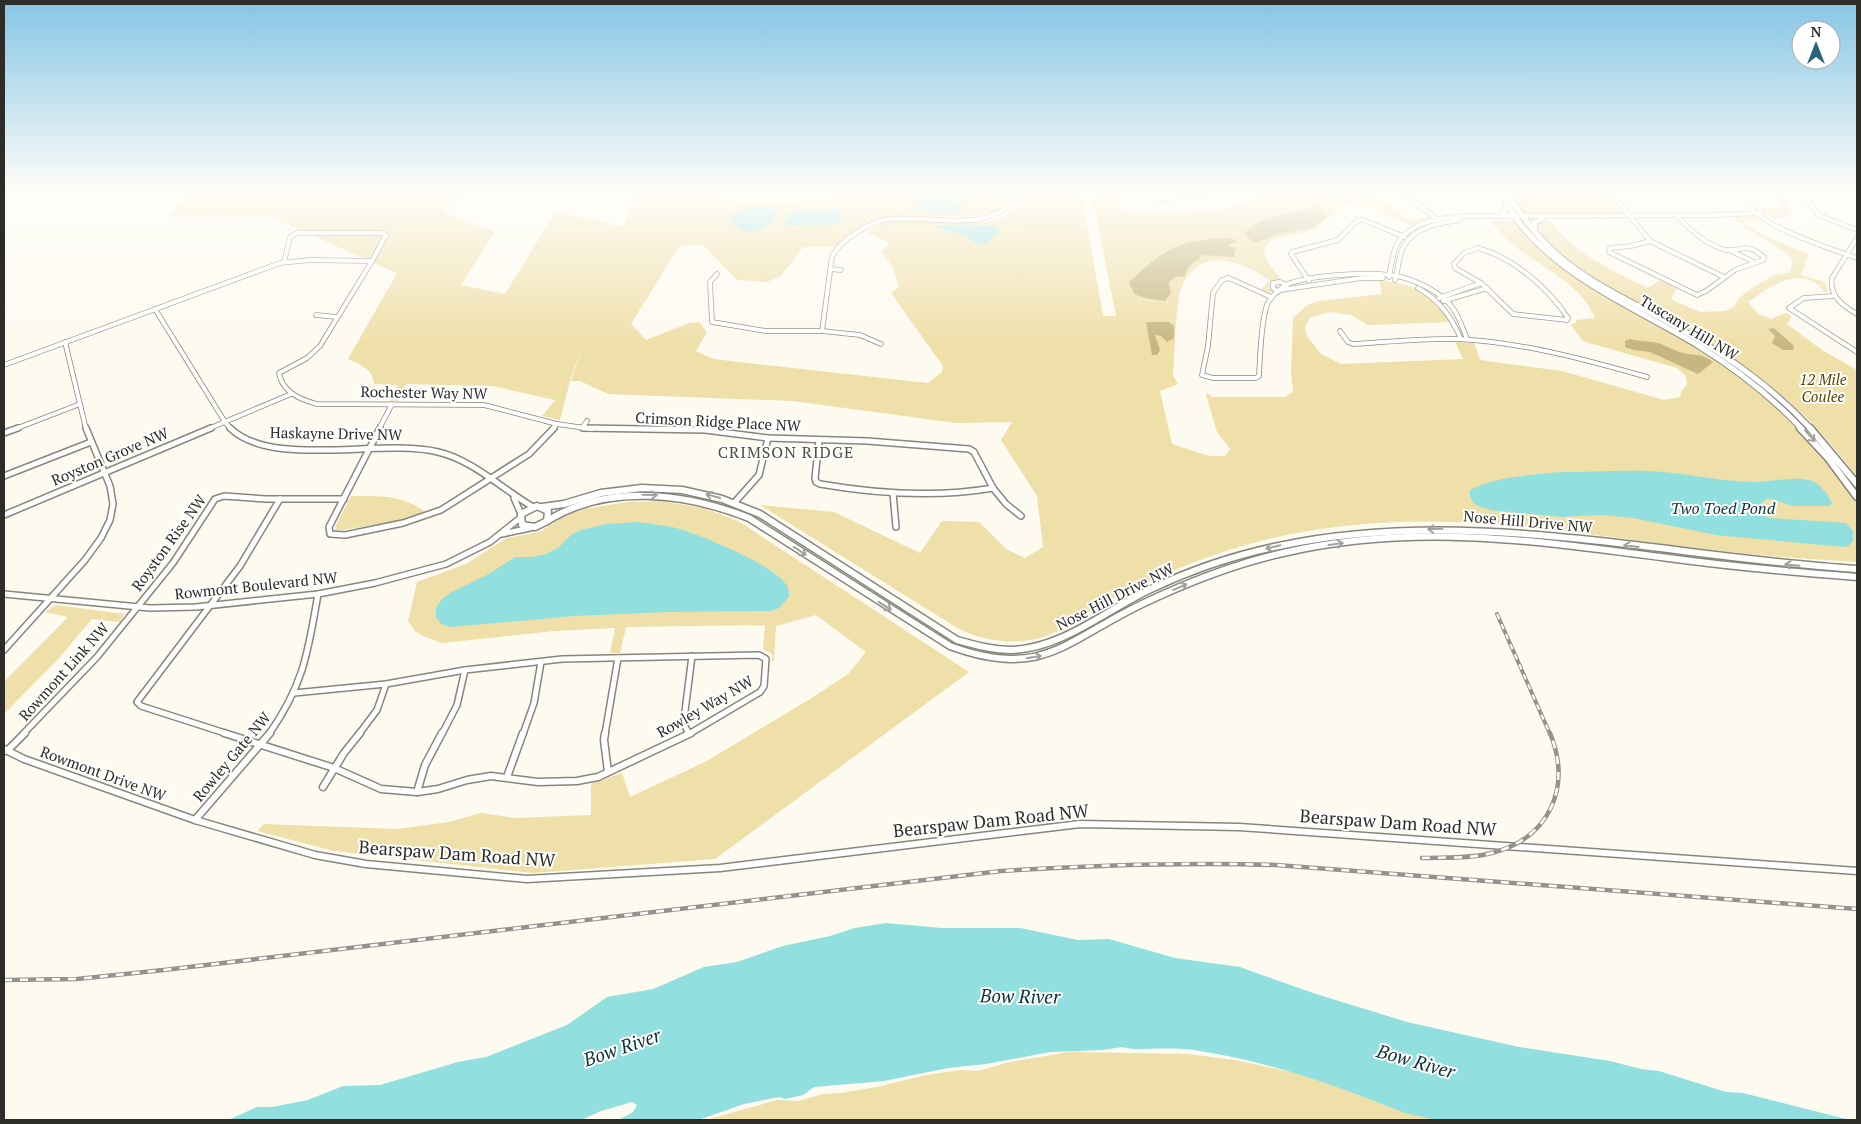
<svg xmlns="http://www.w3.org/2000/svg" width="1861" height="1124" viewBox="0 0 1861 1124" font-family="'PT Serif',serif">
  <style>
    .green { fill: #efdfa8 }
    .forest { fill: #c6b67f }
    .water { fill: #92dfe0 }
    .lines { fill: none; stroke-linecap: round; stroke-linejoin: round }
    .minor-far2-casing { stroke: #88867c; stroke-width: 5.5 }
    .minor-far1-casing { stroke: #88867c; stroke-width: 8 }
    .minor-casing { stroke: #88867c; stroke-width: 9 }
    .tertiary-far1-casing { stroke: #88867c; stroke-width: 7 }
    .tertiary-casing { stroke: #88867c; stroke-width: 9 }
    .minor-far2 { stroke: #fff; stroke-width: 4 }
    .minor-far1 { stroke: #fff; stroke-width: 5 }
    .minor { stroke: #fff; stroke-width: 6 }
    .tertiary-far1 { stroke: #fff; stroke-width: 5 }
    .tertiary { stroke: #fff; stroke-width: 6 }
    .rail-far1-casing { stroke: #94928b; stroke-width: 4 }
    .rail-casing { stroke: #94928b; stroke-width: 4.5 }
    .rail-far1 { stroke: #fff; stroke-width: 2; stroke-dasharray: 5.5; stroke-linecap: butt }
    .rail { stroke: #fff; stroke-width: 2.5; stroke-dasharray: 8; stroke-linecap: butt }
    .oneway { stroke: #a0a09e }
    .labels { text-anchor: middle; stroke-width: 4; stroke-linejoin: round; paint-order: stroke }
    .street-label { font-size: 15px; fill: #2d2c28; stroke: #fff }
    .park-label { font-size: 15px; font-style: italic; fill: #584700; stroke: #fff }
    .neighbourhood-label { font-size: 16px; letter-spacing: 1px; fill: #4f4d44; stroke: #fff }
    .water-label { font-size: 16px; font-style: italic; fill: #0d3334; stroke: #fff }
    .near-street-label { font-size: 18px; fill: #2d2c28; stroke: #fff }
    .near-water-label { font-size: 19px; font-style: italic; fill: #0d3334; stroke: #fff }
  </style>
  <rect width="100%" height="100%" fill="#fdfaf0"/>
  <g class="green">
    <path d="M191 190H474L441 211 495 232 461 285 505 294 556 211 623 227 636 190H691L731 201 784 204 872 190H1018C1015 194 1013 200 1010 203 985 228 910 209 874 220 859 225 848 237 837 247H803L781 276 767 282 737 280 703 245H684L678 248 631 324 646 340 689 323 699 322 707 332 696 351 713 359 928 383 942 372 943 366 891 293 899 287 893 268 881 251 890 243 866 232C874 228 882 223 891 222 925 215 995 238 1018 204 1021 200 1023 194 1025 190H1081L1103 316H1116L1091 190H1118L1123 212H1188L1217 210 1244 204 1274 190H1369L1410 221 1429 216 1431 220 1414 227 1387 215 1378 208 1356 203 1341 205 1317 228 1306 232 1273 239 1264 248 1265 258 1281 280 1269 283V287L1273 291 1270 293 1261 290 1270 280C1240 260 1201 246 1182 286 1175 302 1175 355 1173 375L1178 384 1160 391 1172 444 1209 456H1225L1230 449 1217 432 1206 395 1208 393 1212 397H1285L1293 392 1291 371 1293 318 1306 306 1318 301 1382 294 1379 280C1399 282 1424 288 1438 302 1443 308 1448 315 1452 322L1368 325 1351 315 1329 312 1310 318 1305 327 1307 336 1321 354 1341 364 1463 359 1455 342 1474 343 1480 360 1562 371 1664 400 1680 397 1681 392 1687 385 1686 376 1677 368 1586 342 1582 340 1571 325 1576 323V320L1595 318C1576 272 1516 261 1491 221H1513L1517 223 1548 255 1702 350 1746 380 1795 424 1842 479 1857 501V562C1800 559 1743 554 1686 547 1538 528 1409 504 1261 541 1213 553 1166 572 1122 594 1097 606 1066 631 1040 638 1012 645 984 641 959 629L760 505 834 512 920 553 942 521 979 522 1006 549 1025 558 1043 547 1037 496 1001 440 1012 422 956 423 793 401 608 394 580 381H571L585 338 570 381 560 420 542 416 555 400 493 386 406 384 398 401 390 400 398 385 374 384C374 370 360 364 348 359L397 273 269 216 168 217Z"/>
    <path d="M1509 190H1607L1611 199 1621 212 1619 214H1529L1522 212Z"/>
    <path d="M1770 190H1776L1787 203 1792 216 1774 219 1761 208H1782Z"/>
    <path d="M1753 217 1762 219 1744 223 1767 237 1809 254 1801 275 1825 282 1828 291 1825 293C1822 289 1818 284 1814 282 1794 269 1763 291 1748 302L1758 314 1771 319 1786 313 1792 316 1787 324 1822 350 1857 370V477C1826 435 1790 399 1747 368 1728 354 1708 342 1687 330 1652 310 1550 261 1537 224L1541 221 1552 222C1573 254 1614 271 1648 288L1660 280 1677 289 1671 298 1674 301 1700 312 1725 311 1735 306 1739 298 1748 291 1774 275 1790 273 1793 260C1776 242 1752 235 1733 218Z"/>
    <path d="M351 496C378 496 403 494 425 512L396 521 337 531 335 527Z"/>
    <path d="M661 501 704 508 738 521 969 672 715 859 533 873 334 851 257 831 264 824 397 829 449 822 481 813 515 818 591 815V784L622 773 630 797 705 762 810 699 848 674 866 652 816 615 776 626 774 661H772V654L763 649 765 625 626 627 620 653H610L615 628 554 631 442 643 423 636 415 631 408 621 417 582 466 564 507 538 540 532 563 516 584 509 627 502Z"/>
    <path d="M56 605 124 614 120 622 92 619 60 657 4 714V682L68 617 45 612Z"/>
    <path d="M1069 1052 1188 1054 1235 1060 1295 1073 1473 1120H706L777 1100 799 1101 823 1094 841 1093 877 1087 926 1075 961 1070 978 1071 1010 1062Z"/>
  </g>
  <g class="forest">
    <path d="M1312 207 1318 208 1328 216 1314 227 1276 235 1255 243 1247 237 1245 233C1258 216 1292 214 1312 207Z"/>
    <path d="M1222 238H1232L1237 242 1228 245 1237 249 1234 251V257L1202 255 1198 260C1191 262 1187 269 1185 276L1175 277 1169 282 1171 293 1165 301 1145 298 1134 294 1129 282C1164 250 1175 241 1222 238Z"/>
    <path d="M1146 322H1169L1174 326V338L1167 342 1161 336 1155 335 1160 350 1157 355H1152Z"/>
    <path d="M1774 328 1794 346 1793 350H1783L1772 343 1775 336 1768 329Z"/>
    <path d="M1630 339C1638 341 1645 341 1653 342 1663 343 1673 351 1683 353 1696 356 1701 353 1713 362L1698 374 1650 352 1634 350 1625 347V341Z"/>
  </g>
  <g class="water">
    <path d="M933 196C943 196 959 201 964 209 957 214 926 213 918 209V202Z"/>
    <path d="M750 206 774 209 776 217C769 225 752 237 741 230 737 228 735 225 731 224V216Z"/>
    <path d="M832 209 840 213 842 216 839 222 834 224 791 226 786 223 785 220 789 214 793 212Z"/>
    <path d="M938 225 993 226 1000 232 986 243 979 245 965 236 935 227Z"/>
    <path d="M1562 472C1595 472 1631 469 1664 472 1694 475 1722 481 1751 482 1770 483 1794 475 1812 481 1820 484 1829 495 1832 504L1829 506H1792L1773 499H1766L1757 507 1758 511 1769 518 1846 523 1853 531V541L1848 546 1843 547 1716 535 1633 518 1600 515 1561 517 1490 510 1474 504 1470 496V490C1498 476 1531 475 1562 472Z"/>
    <path d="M638 522C651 524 664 525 676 528 699 534 777 566 787 586 789 589 789 593 789 597L779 608 771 611 668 612 574 616 451 627 441 624 436 617V608L442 599 452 592 487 575 515 557H532L546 554 559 547 571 535 581 530 606 524Z"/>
    <path d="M886 923 942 928H1020L1078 940 1109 939 1175 958 1240 967 1313 993 1407 1022 1519 1047 1610 1061 1641 1069 1659 1071 1726 1092 1743 1093 1850 1120H1435C1424 1116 1413 1116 1402 1112 1335 1085 1270 1062 1200 1051 1178 1047 1154 1049 1132 1049L1122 1047 1103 1050 1050 1052 986 1064 948 1068 884 1081 814 1087 803 1095 785 1099 779 1097 744 1104 698 1120H619L633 1112 637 1105 632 1102 601 1111 581 1120H228L257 1107H272L308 1100 343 1086 380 1085 458 1062 486 1057 567 1025 607 997 653 989 704 967 737 962 783 946 830 936 855 928Z"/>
  </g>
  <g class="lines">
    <g class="minor-far2-casing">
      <g id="minor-far2">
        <path d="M1145 190V194L1152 200 1208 195 1225 190"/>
        <path d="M1399 190 1439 221"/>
        <path d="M1612 190 1616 199 1650 241 1724 277"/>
        <path d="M1742 190C1743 193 1744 198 1745 201 1760 227 1829 248 1857 258"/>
        <path d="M1743 190 1762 212"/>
        <path d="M1406 195 1439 190"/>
        <path d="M1805 195 1818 215 1857 230"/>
        <path d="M1857 238 1832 278C1829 296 1843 306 1857 314"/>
        <path d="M1650 241 1631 246 1610 248 1609 252 1697 295 1706 291 1735 270 1763 260 1764 257C1744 241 1744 252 1726 250 1708 246 1689 229 1677 216"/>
        <path d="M1478 248C1514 258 1547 287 1568 318L1567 320 1513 314 1481 283 1455 268 1454 264 1464 253Z"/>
        <path d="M1729 250 1752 261"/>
        <path d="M284 262 290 237 297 233H381L386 235 372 261"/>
        <path d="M830 269 841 270"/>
        <path d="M717 274 710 282 712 322 766 331H822L860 335 881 344"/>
        <path d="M1389 277C1391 267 1392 256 1396 246 1409 220 1445 217 1470 216L1714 215 1762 213"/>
        <path d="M1395 280C1398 271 1398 262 1401 253 1409 228 1438 223 1460 220"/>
        <path d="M1309 281 1291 254 1292 252 1338 240 1358 220H1363L1405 237"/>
        <path d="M1418 288C1440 301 1451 316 1461 339"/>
        <path d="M1280 290 1362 278H1383"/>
        <path d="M1278 292 1273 288V283L1280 282 1287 285"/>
        <path d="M1835 296 1804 298 1789 308 1857 352"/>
        <path d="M1271 297 1229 278 1222 280 1213 293 1208 346 1202 375 1213 378H1256L1259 376C1260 360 1261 313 1269 301 1274 294 1280 287 1288 284 1311 275 1366 272 1390 275 1408 277 1428 286 1442 297 1456 307 1461 324 1467 339"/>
        <path d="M1439 298 1481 283"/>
        <path d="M1443 301 1487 288"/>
        <path d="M155 309 225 422 231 429"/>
        <path d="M316 315 337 317"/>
        <path d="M822 331 832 257C837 246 846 239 856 233 866 226 878 220 891 219 932 215 998 237 1020 190"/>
        <path d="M1340 331 1348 342 1353 344C1387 342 1422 338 1456 339 1521 342 1584 359 1647 377"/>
        <path d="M65 342 86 429"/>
        <path d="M4 365 280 263 310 260 372 261 320 346 307 358 279 373C282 392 301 400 317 404L484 405 557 424 592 429"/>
        <path d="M582 428 587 421"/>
        <path d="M15 429 80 404"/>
        <path d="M208 429 291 394"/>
        <path d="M379 429 392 404"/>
        <path d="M552 429 557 424"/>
      </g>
    </g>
    <g class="minor-far1-casing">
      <g id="minor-far1">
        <path d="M230 428C272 469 380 438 438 452 473 460 502 489 533 507"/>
        <path d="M380 428 329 527 330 534 345 535 403 523 441 510 529 454 554 428"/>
        <path d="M583 428 705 430 768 438 867 441 969 449 974 452 993 488C935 498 878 494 820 484L816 482 815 478 819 440"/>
        <path d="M4 433 18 428"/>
        <path d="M4 476 91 442"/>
        <path d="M993 488 1006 504 1021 516"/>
        <path d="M893 493 896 527"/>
        <path d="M514 498 521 514"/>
        <path d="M735 502 759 475 768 438"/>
        <path d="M4 515 211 428"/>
        <path d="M502 534 530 528"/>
        <path d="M4 594 150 608 196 607 318 594 375 583 446 564 490 542 520 518"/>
        <path d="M4 650 85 560 101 538 110 520 113 504 110 486 86 428"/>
        <path d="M294 693 386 684 465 670 562 659 759 655 766 659 764 686 760 692 689 734"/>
        <path d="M23 734 97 657 173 563 215 499 224 496 266 499H344"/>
        <path d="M228 734 141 706 137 702 240 566 280 499"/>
        <path d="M269 734C304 684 308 652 318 594"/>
        <path d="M359 734 377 710 386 684"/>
        <path d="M442 734 457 705 465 670"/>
        <path d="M523 734 534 703 541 662"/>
        <path d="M605 734 618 658"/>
        <path d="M689 734 684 724V719L692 656"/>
      </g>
    </g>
    <g class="minor-casing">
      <g id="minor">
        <path d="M224 733 334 768 381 789 417 792 438 789 467 780 491 776 538 782 577 781 598 777 691 733"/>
        <path d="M605 733 604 740 608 772"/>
        <path d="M4 749 24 759 195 820 315 855 366 864 527 879 720 868 1080 824 1239 827 1857 871"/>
        <path d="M7 751 25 733"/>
        <path d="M507 777 523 733"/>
        <path d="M323 787 344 753 360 733"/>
        <path d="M417 792 425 765 442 733"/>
        <path d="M195 820 270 733"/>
      </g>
    </g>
    <g class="tertiary-far1-casing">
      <g id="tertiary-far1">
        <path d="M1499 190C1507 204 1515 219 1526 231 1573 284 1640 310 1699 346 1736 369 1771 396 1802 429"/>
        <path d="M1505 190C1519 212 1533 232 1552 250 1588 284 1636 303 1678 328 1727 355 1773 388 1811 429"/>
        <path d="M1502 216 1508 204"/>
        <path d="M1535 232 1534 222 1543 219"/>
      </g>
    </g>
    <g class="tertiary-casing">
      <g id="tertiary">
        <path d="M1800 428 1828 458 1857 497"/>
        <path d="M1810 428 1857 484"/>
        <path d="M537 506 548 511 547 521 535 527 522 525 521 514Z"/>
        <path d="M542 507 564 504 601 493 642 488 682 490 722 499 760 514 957 640C975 645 993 650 1012 650 1063 648 1106 610 1151 589 1191 570 1235 555 1279 546 1471 505 1664 557 1857 569"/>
        <path d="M547 521C608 483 686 493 749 518L950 646C1042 680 1065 641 1142 604 1186 583 1234 564 1283 553 1413 523 1531 540 1661 557 1726 566 1791 572 1857 577"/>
      </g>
    </g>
    <use href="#minor-far2" class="minor-far2"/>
    <use href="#minor-far1" class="minor-far1"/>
    <use href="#minor" class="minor"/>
    <use href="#tertiary-far1" class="tertiary-far1"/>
    <use href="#tertiary" class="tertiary"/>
    <g class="rail-far1-casing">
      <path id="rail-far1" d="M1497 614 1550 734"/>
    </g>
    <g class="rail-casing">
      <g id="rail">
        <path d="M1422 858C1445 857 1469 859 1492 853 1550 838 1572 787 1550 733"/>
        <path d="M4 980 77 979 164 970 1001 871C1094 865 1183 862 1276 865L1857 909"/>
      </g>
    </g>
    <use href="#rail-far1" class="rail-far1"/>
    <use href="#rail" class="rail"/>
  </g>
  <defs><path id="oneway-shaft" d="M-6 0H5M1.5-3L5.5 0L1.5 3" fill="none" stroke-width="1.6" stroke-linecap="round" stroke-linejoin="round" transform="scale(1.25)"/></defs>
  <g class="oneway">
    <use href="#oneway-shaft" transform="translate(1810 436) rotate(48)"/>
    <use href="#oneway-shaft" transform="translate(650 495) rotate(1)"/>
    <use href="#oneway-shaft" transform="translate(713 496) rotate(-165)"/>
    <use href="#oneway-shaft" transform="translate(1435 529) rotate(179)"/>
    <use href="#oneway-shaft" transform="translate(1336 544) rotate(-8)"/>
    <use href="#oneway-shaft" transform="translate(1631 546) rotate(-172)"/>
    <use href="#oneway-shaft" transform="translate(1273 547) rotate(167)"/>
    <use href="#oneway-shaft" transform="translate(800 551) rotate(33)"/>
    <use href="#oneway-shaft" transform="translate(1792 565) rotate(-175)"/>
    <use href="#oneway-shaft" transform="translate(1180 587) rotate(-24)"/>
    <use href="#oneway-shaft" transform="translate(885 606) rotate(33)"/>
    <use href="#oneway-shaft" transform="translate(1034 657) rotate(-10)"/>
  </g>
  <linearGradient id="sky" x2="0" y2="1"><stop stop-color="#85c5e5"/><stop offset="0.55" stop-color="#fefdf8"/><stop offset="1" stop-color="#fefdf8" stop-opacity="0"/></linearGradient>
  <rect width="1861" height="347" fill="url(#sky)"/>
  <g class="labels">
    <g class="street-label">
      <text transform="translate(1689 328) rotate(31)" y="5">Tuscany Hill NW</text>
      <text transform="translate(424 393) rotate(1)" y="5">Rochester Way NW</text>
      <text transform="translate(718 422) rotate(3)" y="5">Crimson Ridge Place NW</text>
      <text transform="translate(336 434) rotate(1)" y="5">Haskayne Drive NW</text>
      <text transform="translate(110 457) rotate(-23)" y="5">Royston Grove NW</text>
      <text transform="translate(1528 522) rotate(5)" y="5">Nose Hill Drive NW</text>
      <text transform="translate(169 543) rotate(-54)" y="5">Royston Rise NW</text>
      <text transform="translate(256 586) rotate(-6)" y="5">Rowmont Boulevard NW</text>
      <text transform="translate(1115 597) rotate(-27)" y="5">Nose Hill Drive NW</text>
      <text transform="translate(64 672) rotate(-48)" y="5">Rowmont Link NW</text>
      <text transform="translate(705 707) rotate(-30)" y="5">Rowley Way NW</text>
      <text transform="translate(232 757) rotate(-50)" y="5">Rowley Gate NW</text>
      <text transform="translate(103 774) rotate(20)" y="5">Rowmont Drive NW</text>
    </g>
    <g class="park-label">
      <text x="1823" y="385">12 Mile<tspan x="1823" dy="17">Coulee</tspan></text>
    </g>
    <g class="neighbourhood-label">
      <text x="786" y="458">CRIMSON RIDGE</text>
    </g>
    <g class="water-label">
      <text x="1723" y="514">Two Toed Pond</text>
    </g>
    <g class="near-street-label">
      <text transform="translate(991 821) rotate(-6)" y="6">Bearspaw Dam Road NW</text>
      <text transform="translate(1398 823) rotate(4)" y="6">Bearspaw Dam Road NW</text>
      <text transform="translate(457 854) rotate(4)" y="6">Bearspaw Dam Road NW</text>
    </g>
    <g class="near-water-label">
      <text transform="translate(1020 996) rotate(1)" y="7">Bow River</text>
      <text transform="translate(622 1047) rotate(-19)" y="7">Bow River</text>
      <text transform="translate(1416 1061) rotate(16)" y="7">Bow River</text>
    </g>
  </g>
  <rect width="1861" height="1124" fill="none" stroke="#2d2c28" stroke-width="10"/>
  <g transform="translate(1816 45)"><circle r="24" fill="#ffffff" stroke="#ababa9"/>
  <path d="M0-4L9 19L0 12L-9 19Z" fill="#27637b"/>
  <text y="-8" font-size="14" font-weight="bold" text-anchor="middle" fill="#2d2c28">N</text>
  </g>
</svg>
